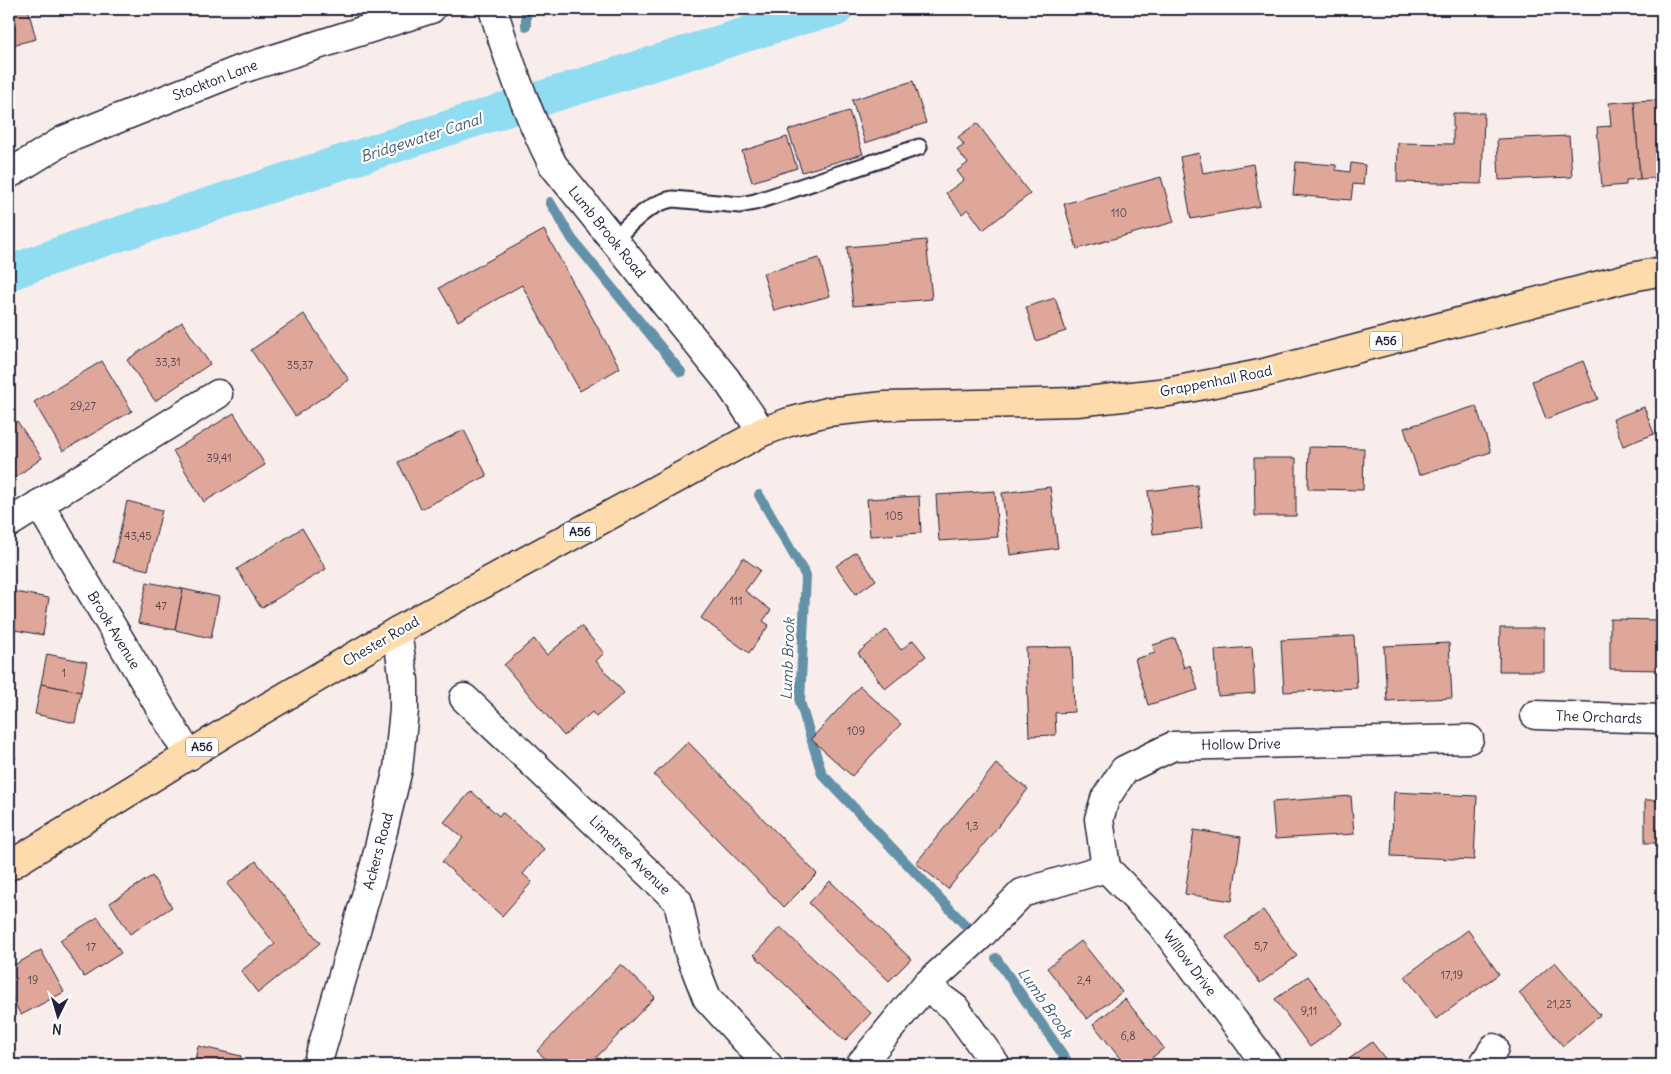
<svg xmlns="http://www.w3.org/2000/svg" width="1671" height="1074" viewBox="0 0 1671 1074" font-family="Delius,sans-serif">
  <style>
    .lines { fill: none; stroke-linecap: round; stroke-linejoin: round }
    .stream { stroke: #6492a8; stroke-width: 10 }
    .canal { stroke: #90dcf1; stroke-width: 35 }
    .building { fill: #dfa799; stroke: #22223b }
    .service-casing { stroke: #22223b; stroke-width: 19 }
    .minor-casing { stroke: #22223b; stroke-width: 31 }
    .tertiary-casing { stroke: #22223b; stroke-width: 31 }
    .primary-casing { stroke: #22223b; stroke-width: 31 }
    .service { stroke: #fff; stroke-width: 15 }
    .minor { stroke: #fff; stroke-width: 28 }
    .tertiary { stroke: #fff; stroke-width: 28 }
    .primary { stroke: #fedbac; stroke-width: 28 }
    .labels { text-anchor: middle; stroke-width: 4.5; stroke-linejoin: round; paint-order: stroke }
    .number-label { font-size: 11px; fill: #514352 }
    .shield { fill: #fff; stroke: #646476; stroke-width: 1 }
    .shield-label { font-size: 12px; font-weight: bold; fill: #22223b }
    .street-label { font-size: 14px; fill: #22223b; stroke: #fff }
    .water-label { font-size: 15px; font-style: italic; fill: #435a72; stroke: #fff }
  </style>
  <rect width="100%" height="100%" fill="#f9edeb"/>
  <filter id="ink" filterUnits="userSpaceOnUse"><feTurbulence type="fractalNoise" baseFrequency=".02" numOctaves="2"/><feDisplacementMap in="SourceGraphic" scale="10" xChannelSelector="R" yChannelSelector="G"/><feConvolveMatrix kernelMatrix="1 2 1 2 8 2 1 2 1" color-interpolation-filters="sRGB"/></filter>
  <g filter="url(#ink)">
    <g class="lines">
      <g class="stream">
        <path d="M526 26V9"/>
        <path d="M550 202 572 239 681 372"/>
        <path d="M759 495 806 576 800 702 822 774 966 926"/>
        <path d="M996 958 1070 1065"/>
      </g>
      <path class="canal" d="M9 273 82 246 504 110 802 17 836 9"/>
    </g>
    <g class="building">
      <path d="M9 9H28L36 39 9 46Z"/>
      <path d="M913 81 926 123 865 143 852 100Z"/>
      <path d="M1658 100 1660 122H1662V183H1655L1654 178 1640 179 1634 101Z"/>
      <path d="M1634 101 1640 179 1626 180V185L1602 187 1597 127 1611 126 1609 103Z"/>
      <path d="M849 111 863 154 802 172 788 130Z"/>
      <path d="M1453 113H1484L1482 184 1397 182 1398 143 1453 144Z"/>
      <path d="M977 123 1030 194 983 230 968 209 962 214 946 193 964 180 957 171 968 163 957 150 964 145 958 137Z"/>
      <path d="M1569 136 1572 177 1499 180 1497 139Z"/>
      <path d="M787 137 797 168 752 182 742 151Z"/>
      <path d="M1199 153 1203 173 1253 164 1260 206 1191 219 1180 157Z"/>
      <path d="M1296 162 1336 165V170L1350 172 1351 163 1365 165 1363 185 1353 184 1351 200 1293 195Z"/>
      <path d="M1161 177 1174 222 1077 249 1064 204Z"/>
      <path d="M544 230 620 368 580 391 522 285 458 321 439 288Z"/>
      <path d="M926 240 932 299 853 306 847 247Z"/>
      <path d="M819 258 830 296 774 311 763 273Z"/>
      <path d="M1055 298 1066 331 1036 341 1026 307Z"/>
      <path d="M304 314 349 380 295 416 251 350Z"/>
      <path d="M182 322 210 364 155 401 127 360Z"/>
      <path d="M102 361 132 411 63 451 34 402Z"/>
      <path d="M1583 361 1598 399 1546 419 1532 381Z"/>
      <path d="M1476 406 1491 452 1419 475 1404 428Z"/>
      <path d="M1644 407 1654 434 1623 446 1613 419Z"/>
      <path d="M234 413 265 465 204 502 173 451Z"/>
      <path d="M17 421 42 458 9 482V427Z"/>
      <path d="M464 430 487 476 421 509 398 462Z"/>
      <path d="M1309 447 1364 448 1363 490 1308 489Z"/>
      <path d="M1254 458H1296V516H1255Z"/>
      <path d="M1197 485 1202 528 1153 534 1148 491Z"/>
      <path d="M1050 487 1058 548 1010 555 1002 493Z"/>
      <path d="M995 491 998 537 939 541 936 495Z"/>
      <path d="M919 496 921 533 870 536 867 499Z"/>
      <path d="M127 501 162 510 148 570 113 562Z"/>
      <path d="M302 528 326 569 261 608 237 569Z"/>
      <path d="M856 552 876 580 856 594 836 566Z"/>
      <path d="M743 558 760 570 745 591 771 610 763 621 769 625 749 653 701 618Z"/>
      <path d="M147 582 183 589 175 630 138 623Z"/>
      <path d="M183 589 219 597 211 638 175 630Z"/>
      <path d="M9 591 49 598 43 635 9 629Z"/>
      <path d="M1610 619 1662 620V670L1610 669Z"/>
      <path d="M581 626 604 653 596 661 624 693 596 717 592 712 564 736 504 665 534 639 547 655Z"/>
      <path d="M1500 628H1544V671H1499Z"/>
      <path d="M886 630 901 650 913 640 926 656 885 689 858 653Z"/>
      <path d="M1354 636 1357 688 1284 692 1281 640Z"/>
      <path d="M1175 638 1184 668 1190 665 1198 690 1148 705 1135 659 1155 653 1153 645Z"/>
      <path d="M1449 643 1452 698 1387 701 1384 646Z"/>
      <path d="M1072 647 1074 712 1055 713 1056 735 1029 736 1026 648Z"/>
      <path d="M1252 647 1255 693 1218 696 1215 650Z"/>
      <path d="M47 654 87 662 81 692 41 684Z"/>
      <path d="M41 684 81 692 75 723 35 714Z"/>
      <path d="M860 686 901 724 852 776 811 739Z"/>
      <path d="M688 742 817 874 784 907 654 775Z"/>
      <path d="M9 749 16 758 9 763Z"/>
      <path d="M996 764 1028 789 948 889 916 863Z"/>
      <path d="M471 791 499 816 502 812 544 849 523 874 532 882 502 916 442 862 463 838 444 822Z"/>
      <path d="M1394 792 1477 796 1474 860 1391 856Z"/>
      <path d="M1351 796 1354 834 1275 839 1272 802Z"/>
      <rect x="1645" y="800" width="17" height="43"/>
      <path d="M1194 830 1241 837 1232 901 1185 894Z"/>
      <path d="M256 861 320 943 258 993 241 971 275 944 227 884Z"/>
      <path d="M152 876 172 907 130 934 110 903Z"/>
      <path d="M830 881 911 959 889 981 809 903Z"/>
      <path d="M1263 910 1297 956 1260 983 1226 937Z"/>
      <path d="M98 917 121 953 84 977 60 940Z"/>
      <path d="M780 927 871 1013 845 1041 754 955Z"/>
      <path d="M1468 930 1499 974 1436 1019 1405 976Z"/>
      <path d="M1081 941 1122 992 1087 1019 1047 968Z"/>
      <path d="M41 950 64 992 21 1015 9 994V968Z"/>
      <path d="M1555 962 1600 1015 1563 1046 1519 993Z"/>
      <path d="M621 964 655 997 589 1065H552L537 1051Z"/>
      <path d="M1308 976 1343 1023 1310 1047 1275 999Z"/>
      <path d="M1125 999 1164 1048 1143 1065H1125L1093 1024Z"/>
      <path d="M1372 1042 1390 1065H1341Z"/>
      <path d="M198 1046 241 1056 239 1065H194Z"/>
      <path d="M1171 1059 1176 1065H1162Z"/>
    </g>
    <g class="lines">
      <g class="service-casing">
        <path id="service" d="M613 240C631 224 648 203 673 199L740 205 755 202 919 147"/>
      </g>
      <g class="minor-casing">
        <g id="minor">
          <path d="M9 174 64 140 242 69 431 9"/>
          <path d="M39 504 189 756"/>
          <path d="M9 523 218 394"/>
          <path d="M464 698 678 901 689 952 707 998 768 1065"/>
          <path d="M1535 715 1662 719"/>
          <path d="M1106 868 1099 819 1105 799 1124 770 1173 746 1469 739"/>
          <path d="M1106 868 1160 923 1267 1065"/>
          <path d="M925 986 955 1008 996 1065"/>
          <path d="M860 1065 925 986 980 936 1022 893 1106 868"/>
          <path d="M1483 1065 1494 1048"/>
        </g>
      </g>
      <g class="tertiary-casing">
        <g id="tertiary">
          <path d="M493 9C509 62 528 116 553 165L726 379 762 432"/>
          <path d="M317 1065 374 868 398 769 404 710V681L397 631"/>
        </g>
      </g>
      <g class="primary-casing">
        <path id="primary" d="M9 866 247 719 397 631 762 432 789 422 827 412 885 406 1077 402 1168 392 1260 374 1627 278 1662 271"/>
      </g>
      <use href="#service" class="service"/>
      <use href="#minor" class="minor"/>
      <use href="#tertiary" class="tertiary"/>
      <use href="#primary" class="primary"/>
    </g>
  </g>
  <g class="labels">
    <g class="number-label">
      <text x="1119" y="217">110</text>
      <text x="168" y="366">33,31</text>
      <text x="300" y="369">35,37</text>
      <text x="83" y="410">29,27</text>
      <text x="219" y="462">39,41</text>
      <text x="894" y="520">105</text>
      <text x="138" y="540">43,45</text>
      <text x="736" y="605">111</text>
      <text x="161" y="610">47</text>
      <text x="64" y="677">1</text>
      <text x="856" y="735">109</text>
      <text x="972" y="830">1,3</text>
      <text x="1261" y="950">5,7</text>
      <text x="91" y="951">17</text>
      <text x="1452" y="979">17,19</text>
      <text x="33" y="984">19</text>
      <text x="1084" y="984">2,4</text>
      <text x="1559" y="1008">21,23</text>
      <text x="1309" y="1015">9,11</text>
      <text x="1128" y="1040">6,8</text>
    </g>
    <g class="shield">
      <rect x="1370" y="331.5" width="32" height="19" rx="4"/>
      <rect x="564" y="522.5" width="32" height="19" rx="4"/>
      <rect x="186" y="737.5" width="32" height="19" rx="4"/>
    </g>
    <g class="shield-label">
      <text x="1386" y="345">A56</text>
      <text x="580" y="536">A56</text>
      <text x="202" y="751">A56</text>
    </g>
    <g class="street-label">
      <text transform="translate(215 80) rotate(-21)" y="5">Stockton Lane</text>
      <text transform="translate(607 232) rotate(51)" y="5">Lumb Brook Road</text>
      <text transform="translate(1216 381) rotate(-11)" y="5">Grappenhall Road</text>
      <text transform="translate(114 630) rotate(59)" y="5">Brook Avenue</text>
      <text transform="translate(381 641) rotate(-30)" y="5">Chester Road</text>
      <text transform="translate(1599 717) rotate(2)" y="5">The Orchards</text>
      <text transform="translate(1241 744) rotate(-1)" y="5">Hollow Drive</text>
      <text transform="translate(378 851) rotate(-75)" y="5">Ackers Road</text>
      <text transform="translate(630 855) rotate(44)" y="5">Limetree Avenue</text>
      <text transform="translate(1190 963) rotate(53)" y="5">Willow Drive</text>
    </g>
    <g class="water-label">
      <text transform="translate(421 138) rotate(-18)" y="5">Bridgewater Canal</text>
      <text transform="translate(788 659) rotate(-88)" y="5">Lumb Brook</text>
      <text transform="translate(1045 1003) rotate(55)" y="5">Lumb Brook</text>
    </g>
  </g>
  <rect width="1671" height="1074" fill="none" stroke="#fff" stroke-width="30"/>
  <rect x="15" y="15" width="1641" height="1044" fill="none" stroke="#22223b" stroke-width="2" filter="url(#ink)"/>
  <g transform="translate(58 1016) rotate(185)" stroke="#ffffff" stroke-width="4" paint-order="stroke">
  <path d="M0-4L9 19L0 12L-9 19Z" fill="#22223b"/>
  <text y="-8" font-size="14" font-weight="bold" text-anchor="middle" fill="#22223b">N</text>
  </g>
</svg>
